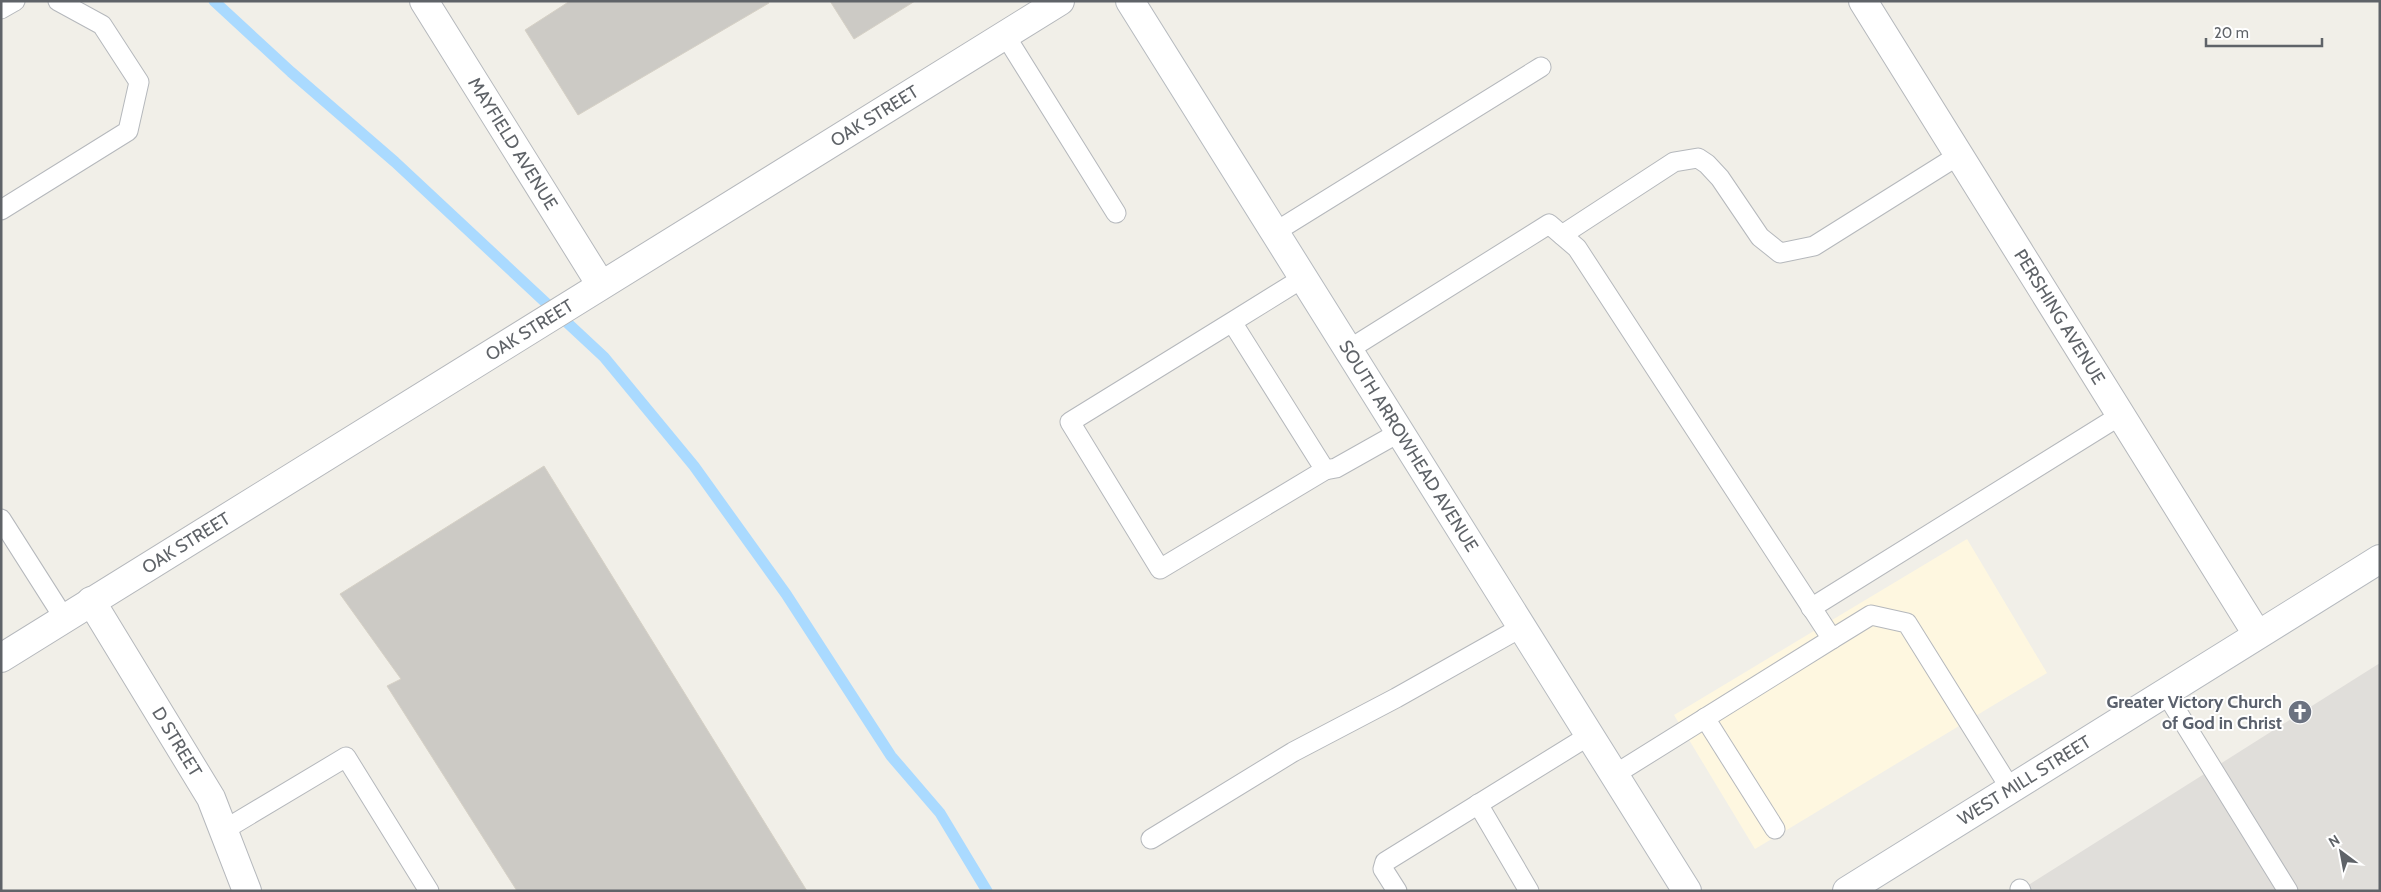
<svg xmlns="http://www.w3.org/2000/svg" width="2381" height="892" viewBox="0 0 2381 892" font-family="Cabin,sans-serif">
  <style>
    .commercial { fill: #fef7e0 }
    .industrial { fill: #e0deda }
    .lines { fill: none; stroke-linecap: round; stroke-linejoin: round }
    .stream { stroke: #aadaff; stroke-width: 11 }
    .building { fill: #cccac5; stroke: #d6d1c6 }
    .service-casing { stroke: #b5b8bc; stroke-width: 21 }
    .minor-casing { stroke: #b5b8bc; stroke-width: 30 }
    .secondary-casing { stroke: #b6babf; stroke-width: 30 }
    .service { stroke: #fff; stroke-width: 19 }
    .minor { stroke: #fff; stroke-width: 28 }
    .secondary { stroke: #fff; stroke-width: 28 }
    .labels { text-anchor: middle; stroke-width: 4; stroke-linejoin: round; paint-order: stroke }
    .street-label { font-size: 18px; fill: #5f6368; stroke: #fff }
    .worship-label { font-size: 18px; font-weight: bold; fill: #5b616d; stroke: #fff; text-anchor: end }
  </style>
  <rect width="100%" height="100%" fill="#f1efe8"/>
  <path class="commercial" d="M1967 539 2047 673 1755 849 1674 715Z"/>
  <path class="industrial" d="M2380 663V891H2019Z"/>
  <g class="lines">
    <path class="stream" d="M214 1 291 72 395 162 604 357 694 466 786 594 891 756 940 813 987 891"/>
  </g>
  <g class="building">
    <path d="M570 1H768L769 3 578 115 525 30Z"/>
    <path d="M830 1H915L854 39Z"/>
    <path d="M544 466 807 891H517L387 686 401 679 340 594Z"/>
  </g>
  <g class="lines">
    <g class="service-casing">
      <g id="service">
        <path d="M1 9 15 1"/>
        <path d="M1005 35 1116 213"/>
        <path d="M1 210 128 131 139 82 102 25 58 1"/>
        <path d="M1275 232 1541 67"/>
        <path d="M1562 235 1674 162 1698 158 1707 164 1720 178 1760 237 1780 253 1814 246 1959 155"/>
        <path d="M1232 322 1325 470 1160 569 1070 422 1232 322 1303 278"/>
        <path d="M1348 350 1549 224 1577 248 1832 639 1614 775"/>
        <path d="M1325 470 1336 468 1400 432"/>
        <path d="M1 519 64 618"/>
        <path d="M1811 608 2121 415"/>
        <path d="M1832 639 1871 615 1907 623 2010 788"/>
        <path d="M2165 692 2288 891"/>
        <path d="M1705 718 1775 829"/>
        <path d="M1478 804 1529 891"/>
        <path d="M224 830 346 757 429 891"/>
        <path d="M1151 839 1293 752 1396 698 1522 627"/>
        <path d="M2020 889 2021 891"/>
        <path d="M1397 891 1383 869 1385 862 1590 735"/>
      </g>
    </g>
    <g class="minor-casing">
      <g id="minor">
        <path id="s1" d="M424 1 601 285"/>
        <path id="s2" d="M1863 1 2257 634"/>
        <path id="s3" d="M91 601 211 798 247 891"/>
        <path id="s4" d="M1 658 1060 1"/>
      </g>
    </g>
    <g class="secondary-casing">
      <g id="secondary">
        <path id="s5" d="M1130 1 1687 891"/>
        <path id="s6" d="M1847 891 2380 559"/>
      </g>
    </g>
    <use href="#service" class="service"/>
    <use href="#minor" class="minor"/>
    <use href="#secondary" class="secondary"/>
  </g>
  <defs>
    <g id="church-disc" transform="scale(1.25)"><circle r="9.5" fill="#6b7280" stroke="#fff"/><path d="M-1.2-6h2.4v3.5h3.3v2.4h-3.3V6h-2.4V-.1h-3.3v-2.4h3.3Z" fill="#fff"/></g>
  </defs>
  <g fill-rule="evenodd">
    <use href="#church-disc" x="2300" y="712"/>
  </g>
  <g class="labels">
    <g class="street-label">
      <text dy="6" stroke="none"><textPath href="#s4" startOffset="1028">OAK STREET</textPath></text>
      <text dy="6" stroke="none"><textPath href="#s1" startOffset="168">MAYFIELD AVENUE</textPath></text>
      <text dy="6" stroke="none"><textPath href="#s2" startOffset="372">PERSHING AVENUE</textPath></text>
      <text dy="6" stroke="none"><textPath href="#s4" startOffset="622">OAK STREET</textPath></text>
      <text dy="6" stroke="none"><textPath href="#s5" startOffset="525">SOUTH ARROWHEAD AVENUE</textPath></text>
      <text dy="6" stroke="none"><textPath href="#s4" startOffset="218">OAK STREET</textPath></text>
      <text dy="6" stroke="none"><textPath href="#s3" startOffset="165">D STREET</textPath></text>
      <text dy="6" stroke="none"><textPath href="#s6" startOffset="209">WEST MILL STREET</textPath></text>
    </g>
    <g class="worship-label">
      <text x="2282" y="708">Greater Victory Church<tspan x="2282" dy="21">of God in Christ</tspan></text>
    </g>
  </g>
  <rect width="2381" height="892" fill="none" stroke="#5f6368" stroke-width="5"/>
  <g transform="translate(2341 852) rotate(328)" stroke="#ffffff" stroke-width="4" paint-order="stroke">
  <path d="M0-4L9 19L0 12L-9 19Z" fill="#5f6368"/>
  <text y="-8" font-size="14" font-weight="bold" text-anchor="middle" fill="#5f6368">N</text>
  </g>
  <path d="M2206 38v8h116v-8" fill="none" stroke="#5f6368" stroke-width="2.5"/>
  <text x="2214" y="38" font-size="15" fill="#5f6368" stroke="#ffffff" stroke-width="4" paint-order="stroke">20 m</text>
</svg>
